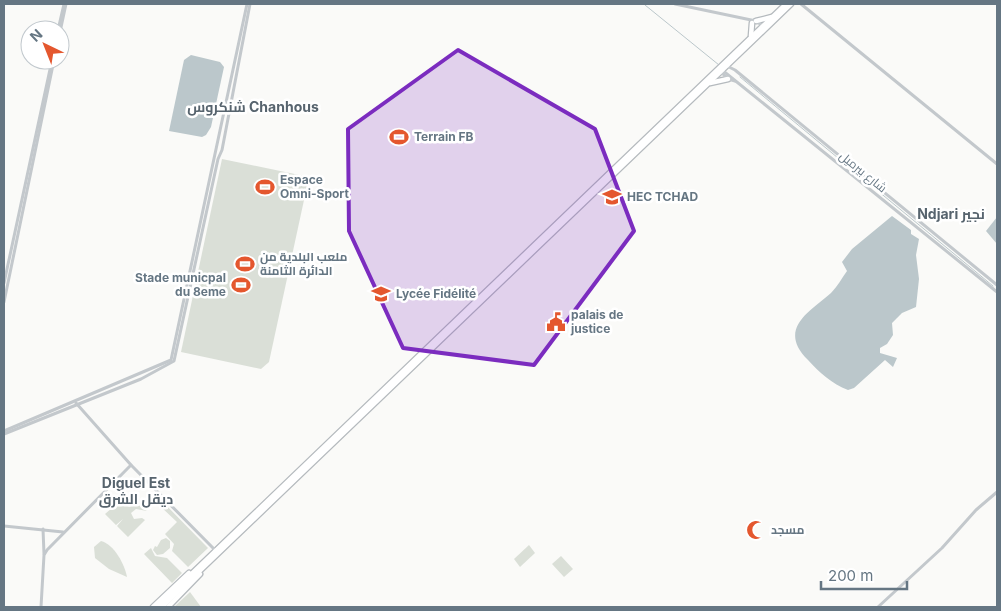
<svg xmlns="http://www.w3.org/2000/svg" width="1001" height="611" viewBox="0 0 1001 611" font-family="Inter,Cairo,sans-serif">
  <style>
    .green { fill: #dadfd7 }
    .water { fill: #bbc7cb }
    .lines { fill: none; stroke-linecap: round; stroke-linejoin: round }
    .stream { stroke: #bbc7cb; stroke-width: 1 }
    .primary-casing { stroke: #b5babe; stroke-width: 7 }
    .tertiary { stroke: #c3c8cc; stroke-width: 3 }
    .primary { stroke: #fff; stroke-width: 4.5 }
    .marked { fill: #7b2cbf; fill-opacity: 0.2; stroke: #7b2cbf; stroke-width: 4; stroke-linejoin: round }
    .labels { text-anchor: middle; stroke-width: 5; stroke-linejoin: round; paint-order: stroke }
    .poi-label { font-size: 12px; font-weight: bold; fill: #657683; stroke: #fff; text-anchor: start }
    .street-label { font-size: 12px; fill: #657683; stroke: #fff }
    .neighbourhood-label { font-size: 14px; font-weight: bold; fill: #57646e; stroke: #fff }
  </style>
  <rect width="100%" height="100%" fill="#fafaf8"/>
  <g class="green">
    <path d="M222 159 309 177 269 362 261 369 181 352Z"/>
    <path d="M126 496 147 511 136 509 131 513 134 519 142 518 145 520 128 537 117 526 123 519 116 525 105 514Z"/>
    <path d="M161 500 208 548 188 567 172 551 174 544 165 534 177 522 160 506Z"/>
    <path d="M166 538 170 541V548L163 554 157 555 153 550 155 546 157 547 161 540Z"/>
    <path d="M101 541C114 544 125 565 127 577L109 569 95 558 94 547Z"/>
    <path d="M529 545 535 553 520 567 514 559Z"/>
    <path d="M151 548 155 556 167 558 182 573 172 583 144 554Z"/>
    <path d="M561 556 573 569 564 577 552 564Z"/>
    <path d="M190 592 201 607H174Z"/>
  </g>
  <g class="water">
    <path d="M191 55 220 62 224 67 211 127 206 135 202 137 169 131 184 60Z"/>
    <path d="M892 216 911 230V234L919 239 916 255 919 279 916 307 902 313 892 323 893 335 887 344 880 348V353L897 358 893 367 885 360 854 388 848 390C832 384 819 372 808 360 777 329 809 312 831 293 837 287 842 278 847 271L842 262 852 249Z"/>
    <path d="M997 217V244L986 231Z"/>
  </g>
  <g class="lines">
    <g class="stream">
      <path d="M645 5 719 65"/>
      <path d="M740 77 993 286"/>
    </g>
    <g class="primary-casing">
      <g id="primary">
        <path d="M756 21 772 17"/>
        <path d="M751 36 752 23"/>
        <path d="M710 83 728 79"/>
        <path d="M153 607 189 573"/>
        <path d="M157 607 786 4"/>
        <path d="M162 607 791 4"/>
        <path d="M168 607 200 574"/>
      </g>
    </g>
    <g class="tertiary">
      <path d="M675 4 756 21 763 26"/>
      <path d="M801 4 997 164"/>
      <path d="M58 30 64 4"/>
      <path d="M60 32 66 4"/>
      <path d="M727 66 735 70 997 285"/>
      <path d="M722 70 997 292"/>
      <path d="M720 71 728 79 735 81"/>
      <path d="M4 283 52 60"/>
      <path d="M4 302 54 60"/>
      <path d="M76 403 131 465 216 551"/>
      <path d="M4 431 171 360 247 4"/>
      <path d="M4 434 141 379 174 361 218 159 222 150 250 4"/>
      <path d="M4 526 63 532"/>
      <path d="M43 529 44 554"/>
      <path d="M41 607 44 555 47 550 131 465"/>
      <path d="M878 607 942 548 976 510 997 492"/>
    </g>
    <use href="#primary" class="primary"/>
  </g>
  <path class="marked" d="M458 50 595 129 634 231 534 365 403 348 349 231 348 129Z"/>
  <defs>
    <g id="stadium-bare" transform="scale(1.5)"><path d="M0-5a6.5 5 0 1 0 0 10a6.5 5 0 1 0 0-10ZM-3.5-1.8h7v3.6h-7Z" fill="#e4572e" stroke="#fff" stroke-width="2.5" paint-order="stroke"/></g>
    <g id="university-bare" transform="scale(1.5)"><path d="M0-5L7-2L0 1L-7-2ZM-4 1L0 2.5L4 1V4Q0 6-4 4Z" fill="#e4572e" stroke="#fff" stroke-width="2.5" paint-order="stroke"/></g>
    <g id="civic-bare" transform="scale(1.5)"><path d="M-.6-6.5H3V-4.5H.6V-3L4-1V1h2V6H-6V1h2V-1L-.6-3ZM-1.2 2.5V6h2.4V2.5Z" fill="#e4572e" stroke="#fff" stroke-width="2.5" paint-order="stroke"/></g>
    <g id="mosque-bare" transform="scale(1.5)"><path d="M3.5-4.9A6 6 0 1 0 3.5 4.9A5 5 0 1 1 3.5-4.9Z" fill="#e4572e" stroke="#fff" stroke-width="2.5" paint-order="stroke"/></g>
  </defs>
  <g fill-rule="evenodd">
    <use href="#stadium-bare" x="399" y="137"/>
    <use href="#stadium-bare" x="265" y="187"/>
    <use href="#university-bare" x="612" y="197"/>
    <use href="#stadium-bare" x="245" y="264"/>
    <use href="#stadium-bare" x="241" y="285"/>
    <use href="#university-bare" x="381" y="294"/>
    <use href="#civic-bare" x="556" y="322"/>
    <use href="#mosque-bare" x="756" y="530"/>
  </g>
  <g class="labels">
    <g class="poi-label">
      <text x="414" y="141">Terrain FB</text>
      <text x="280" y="184">Espace<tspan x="280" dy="14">Omni-Sport</tspan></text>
      <text x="627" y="201">HEC TCHAD</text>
      <text x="260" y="261">ملعب البلدية من<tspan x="260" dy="14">الدائرة الثامنة</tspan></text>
      <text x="226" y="282" text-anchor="end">Stade municpal<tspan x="226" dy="14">du 8eme</tspan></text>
      <text x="396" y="298">Lycée Fidélité</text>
      <text x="571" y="319">palais de<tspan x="571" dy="14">justice</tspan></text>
      <text x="771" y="534">مسجد</text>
    </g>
    <g class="street-label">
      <text transform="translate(863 172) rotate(39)" y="4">شارع بيرميل</text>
    </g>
    <g class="neighbourhood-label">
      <text x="253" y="112">شنكروس Chanhous</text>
      <text x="951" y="219">Ndjari نجير</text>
      <text x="136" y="488">Diguel Est<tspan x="136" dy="16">ديقل الشرق</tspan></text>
    </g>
  </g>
  <rect width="1001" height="611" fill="none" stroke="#657683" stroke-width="10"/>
  <g transform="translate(45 45) rotate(317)"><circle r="24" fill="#ffffff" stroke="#c1c8cd"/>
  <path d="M0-4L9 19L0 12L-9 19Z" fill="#e4572e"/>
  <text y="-8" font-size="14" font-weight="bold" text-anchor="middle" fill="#657683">N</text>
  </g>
  <path d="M821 581v8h86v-8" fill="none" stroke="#657683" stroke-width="2.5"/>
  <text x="828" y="581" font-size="15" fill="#657683" stroke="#ffffff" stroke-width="4" paint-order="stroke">200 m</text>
</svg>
